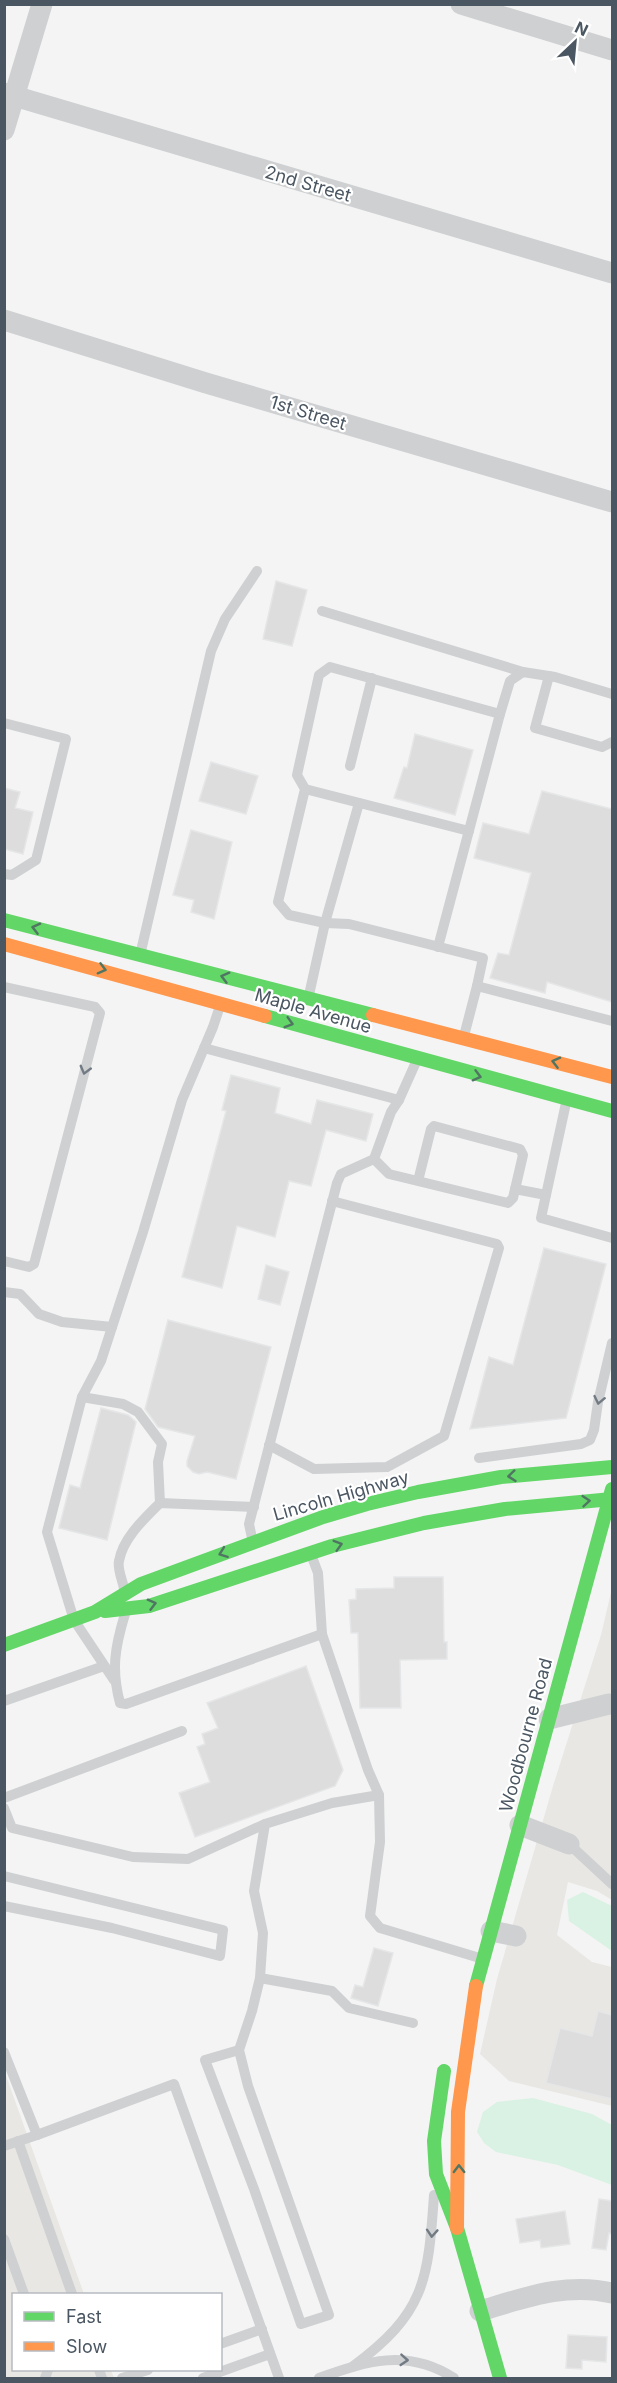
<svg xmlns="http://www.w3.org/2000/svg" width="617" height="2383" viewBox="0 0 617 2383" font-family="Inter,sans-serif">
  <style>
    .commercial { fill: #e8e7e3 }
    .green { fill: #d9f2e3 }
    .building { fill: #ddddde; stroke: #e5e6e7; stroke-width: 1.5 }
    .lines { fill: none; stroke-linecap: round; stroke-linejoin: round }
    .lane { stroke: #ced0d2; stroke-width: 10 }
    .street { stroke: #ced0d2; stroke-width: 21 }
    .fast { stroke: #63d668; stroke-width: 14 }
    .slow { stroke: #ff974d; stroke-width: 14 }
    .oneway { stroke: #507663 }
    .oneway2 { stroke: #727b83 }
    .labels { text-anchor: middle; stroke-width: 4.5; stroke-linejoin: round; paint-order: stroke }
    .street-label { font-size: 18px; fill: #4a5661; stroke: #fff }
  </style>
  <rect width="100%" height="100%" fill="#f4f4f4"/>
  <g class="commercial">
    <path d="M612 1588V1900L597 1891 568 1882 557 1935 592 1962 612 1967V2106L509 2081 480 2054 497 1979 553 1786 601 1635Z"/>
    <path d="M4 2070 84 2294H14V2370H111L114 2378H5Z"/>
  </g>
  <g class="green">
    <path d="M583 1892 612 1906V1951L569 1921 567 1900Z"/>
    <path d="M533 2098 592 2114 612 2125V2185L558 2165 496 2152 484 2143 477 2132 483 2112 497 2102Z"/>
  </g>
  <g class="building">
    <path d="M276 581 307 590 292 646 263 639Z"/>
    <path d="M415 734 473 750 455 815 394 798 404 767 407 768Z"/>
    <path d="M211 762 258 776 246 814 199 801Z"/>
    <path d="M4 788 20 792 15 808 33 812 23 854 4 849Z"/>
    <path d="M542 791 612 809V1002L547 982 545 993 490 978 498 953 509 955 531 873 474 858 483 823 529 834Z"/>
    <path d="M191 830 232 842 214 919 191 912 194 900 173 895Z"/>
    <path d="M231 1075 280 1088 275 1113 311 1124 317 1100 373 1114 366 1141 326 1130 311 1186 289 1181 275 1237 237 1226 222 1288 182 1277 226 1111 222 1110Z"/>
    <path d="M544 1248 606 1264 566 1418 470 1429 489 1357 513 1365Z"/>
    <path d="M266 1265 289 1272 280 1305 258 1299Z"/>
    <path d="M168 1320 271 1347 236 1479 207 1472 199 1474 193 1472 187 1466V1461L195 1436 158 1427 145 1409Z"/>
    <path d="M101 1408 128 1415 136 1422 107 1540 59 1528 70 1485 80 1488Z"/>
    <path d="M394 1577H443L444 1642H447V1659L400 1660 401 1708H360L358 1633H351L349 1600 356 1599V1589L394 1588Z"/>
    <path d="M306 1666 343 1770 335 1786 195 1837 179 1793 210 1782 197 1747 205 1744 202 1734 218 1728 207 1703Z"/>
    <path d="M374 1948 393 1953 378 2006 351 1998 355 1985 363 1987Z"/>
    <path d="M598 2011 612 2015V2099L546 2083 560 2028 592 2036Z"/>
    <path d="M599 2199 612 2201V2234L609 2233 606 2250 592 2248Z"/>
    <path d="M565 2211 570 2244 541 2248 540 2240 520 2243 516 2219Z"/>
    <path d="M568 2335 607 2337 606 2362 582 2360V2369L566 2368Z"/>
  </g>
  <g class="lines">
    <g class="lane">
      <path d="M322 611 523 672"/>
      <path d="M549 676 535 728 602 747 612 742"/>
      <path d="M4 723 66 739 36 860 12 875 4 874"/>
      <path d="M350 766 372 678"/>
      <path d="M305 789 469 831"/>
      <path d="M438 947 500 714"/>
      <path d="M141 951 211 651 225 619 257 571"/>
      <path d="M477 986 483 958 349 924 325 923 289 915 278 902 305 789 297 775 319 675 330 667 500 714 510 681 523 672 555 677 612 694"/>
      <path d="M4 987 95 1007 100 1013 34 1264 29 1267 4 1261"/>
      <path d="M309 995 325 923 359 803"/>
      <path d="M464 1036 477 986 612 1021"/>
      <path d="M204 1048 399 1100 416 1062"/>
      <path d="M566 1103 541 1218 612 1238"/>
      <path d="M374 1159 389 1174 508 1203 513 1198 523 1155 520 1149 434 1126 431 1129 418 1181"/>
      <path d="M515 1189 546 1195"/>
      <path d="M4 1292 20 1294 39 1314 62 1322 112 1327"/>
      <path d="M82 1397 123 1404 138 1412 162 1444 158 1462 160 1503"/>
      <path d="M269 1445 314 1469 387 1467 444 1436 499 1248 497 1244 332 1201"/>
      <path d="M479 1458 581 1444 590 1440 594 1430 598 1402 612 1343"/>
      <path d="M252 1538 249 1524 337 1183 341 1174 374 1159 391 1112 399 1100"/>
      <path d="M312 1557 318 1573 322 1634 368 1770 379 1795 380 1842 370 1916 380 1928 483 1959"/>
      <path d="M124 1589C123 1581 117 1569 119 1561 123 1538 144 1519 160 1503L254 1507"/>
      <path d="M125 1614C115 1647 111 1669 120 1703L126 1704 322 1634"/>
      <path d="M114 1680 74 1620 47 1532 82 1397 101 1361 143 1232 182 1100 213 1027 220 1006"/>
      <path d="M4 1701 104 1666"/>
      <path d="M4 1798 182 1731"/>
      <path d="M4 1808 12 1828 133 1857 188 1859 265 1824"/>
      <path d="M569 1844 612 1884"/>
      <path d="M4 1876 223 1930 220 1956 112 1928 4 1906"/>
      <path d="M260 1978 332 1991 349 2008 413 2023"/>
      <path d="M239 2050 248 2086 329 2315 301 2324 254 2189 205 2060 239 2050 252 2011 260 1978 263 1933 254 1891 265 1824 332 1803 379 1795"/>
      <path d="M4 2052 37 2135 174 2084 279 2378"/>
      <path d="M18 2141 72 2294"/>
      <path d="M4 2146 37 2135"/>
      <path d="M4 2239 24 2294"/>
      <path d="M220 2344 262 2329"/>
      <path d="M352 2367C425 2313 428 2282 434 2195"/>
      <path d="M99 2370 102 2378"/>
      <path d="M45 2378 48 2370"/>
      <path d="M122 2378 148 2370"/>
      <path d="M203 2378 270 2354"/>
      <path d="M319 2378C367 2361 407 2348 454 2378"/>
    </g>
    <g class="street">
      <path d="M461 4 612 50"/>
      <path d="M4 93 612 273"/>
      <path d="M4 130 42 4"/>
      <path d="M4 320 206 383 612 502"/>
      <path d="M549 1719 609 1704"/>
      <path d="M520 1825 569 1844"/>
      <path d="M491 1931 516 1936"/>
      <path d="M480 2311C524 2298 566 2282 612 2293"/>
    </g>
    <g class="fast">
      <path d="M4 920 373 1015"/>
      <path d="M265 1016 612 1111"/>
      <path d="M105 1611 149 1606 332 1546 424 1523 505 1509 612 1499"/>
      <path d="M4 1645 95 1612 141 1584 323 1517 367 1504 418 1492 501 1477 612 1467"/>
      <path d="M476 1986 612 1489"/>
      <path d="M444 2071 434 2141 436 2174 457 2228 500 2378"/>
    </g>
    <g class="slow">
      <path d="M4 944 265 1016"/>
      <path d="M373 1015 612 1077"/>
      <path d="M457 2228 458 2112 476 1986"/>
    </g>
  </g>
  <defs><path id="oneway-chevron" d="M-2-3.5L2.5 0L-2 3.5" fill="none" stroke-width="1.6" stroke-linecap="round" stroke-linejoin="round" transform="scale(1.5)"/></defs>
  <g class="oneway">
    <use href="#oneway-chevron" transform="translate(36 928) rotate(-166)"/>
    <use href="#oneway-chevron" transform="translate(102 969) rotate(15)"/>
    <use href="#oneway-chevron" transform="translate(225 977) rotate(-165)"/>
    <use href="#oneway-chevron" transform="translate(289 1023) rotate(16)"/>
    <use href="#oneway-chevron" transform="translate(556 1062) rotate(-166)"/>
    <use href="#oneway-chevron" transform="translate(477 1076) rotate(15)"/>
    <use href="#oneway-chevron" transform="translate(512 1476) rotate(174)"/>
    <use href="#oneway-chevron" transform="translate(586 1501) rotate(-5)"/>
    <use href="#oneway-chevron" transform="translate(338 1545) rotate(-16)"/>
    <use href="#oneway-chevron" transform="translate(223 1553) rotate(160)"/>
    <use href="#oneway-chevron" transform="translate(152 1604) rotate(-15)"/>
    <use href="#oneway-chevron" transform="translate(459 2169) rotate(-91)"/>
  </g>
  <g class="oneway2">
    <use href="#oneway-chevron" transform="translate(85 1070) rotate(105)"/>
    <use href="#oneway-chevron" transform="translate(599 1400) rotate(102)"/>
    <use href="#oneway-chevron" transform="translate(432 2233) rotate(94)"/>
    <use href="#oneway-chevron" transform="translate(404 2360) rotate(4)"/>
  </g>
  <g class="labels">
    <g class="street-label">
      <text transform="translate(308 184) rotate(16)" y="6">2nd Street</text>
      <text transform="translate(308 413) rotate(17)" y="6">1st Street</text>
      <text transform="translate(313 1011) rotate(16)" y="6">Maple Avenue</text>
      <text transform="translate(341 1496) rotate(-16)" y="6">Lincoln Highway</text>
      <text transform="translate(526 1735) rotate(-75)" y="6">Woodbourne Road</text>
    </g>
  </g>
  <rect width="617" height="2383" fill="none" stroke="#4a5661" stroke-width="12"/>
  <rect x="12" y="2293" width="210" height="78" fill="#ffffff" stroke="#b7bbc0" stroke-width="1.5"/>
  <rect x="24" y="2312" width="30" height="9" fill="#63d668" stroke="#b7bbc0" stroke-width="1.5"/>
  <text x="66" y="2323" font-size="18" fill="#4a5661">Fast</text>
  <rect x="24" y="2342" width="30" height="9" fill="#ff974d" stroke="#b7bbc0" stroke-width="1.5"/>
  <text x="66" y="2353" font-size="18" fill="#4a5661">Slow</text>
  <g transform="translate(575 42) rotate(26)" stroke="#ffffff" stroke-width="4.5" paint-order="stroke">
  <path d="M0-4.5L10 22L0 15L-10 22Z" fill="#4a5661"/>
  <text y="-9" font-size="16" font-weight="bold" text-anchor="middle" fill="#4a5661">N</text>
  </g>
</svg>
